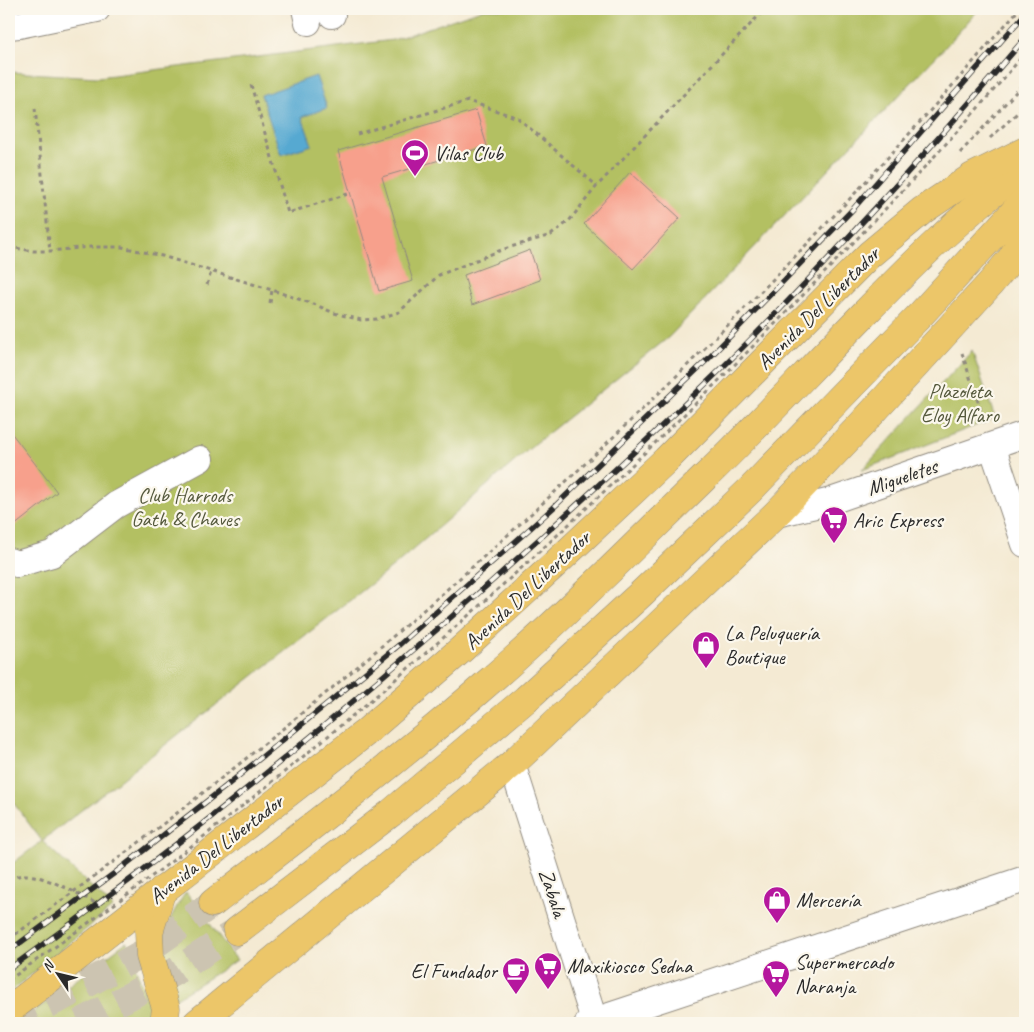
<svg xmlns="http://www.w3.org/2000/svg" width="1034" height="1032" viewBox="0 0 1034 1032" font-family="Caveat,sans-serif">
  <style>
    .green { fill: #b3c062; stroke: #6f7646 }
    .water { fill: #56a9d1; stroke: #406a7e }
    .building { fill: #f7a08c }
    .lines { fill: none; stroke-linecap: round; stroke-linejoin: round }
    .major-tunnel { stroke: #ccc4b1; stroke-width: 28; stroke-dasharray: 28 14; stroke-linecap: butt }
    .minor-casing { stroke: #908a7f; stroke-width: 28 }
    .major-casing { stroke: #908a7f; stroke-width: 29 }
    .path { stroke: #908a7f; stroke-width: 3; stroke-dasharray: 4 4; stroke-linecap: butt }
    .minor { stroke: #fff; stroke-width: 26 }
    .major { stroke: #ecc669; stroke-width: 28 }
    .rail-casing { stroke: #2b2b2b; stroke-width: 5.5 }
    .rail { stroke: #fbf7ec; stroke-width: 4; stroke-dasharray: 11; stroke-linecap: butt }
    .path-bridge { stroke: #908a7f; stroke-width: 3; stroke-dasharray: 4 4; stroke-linecap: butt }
    .labels { text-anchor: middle; stroke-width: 4.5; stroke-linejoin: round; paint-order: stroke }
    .poi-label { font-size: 21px; fill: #2b2b2b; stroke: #fbf7ec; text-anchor: start }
    .street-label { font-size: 21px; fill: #2b2b2b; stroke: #fbf7ec }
    .park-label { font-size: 21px; fill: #54583c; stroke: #fbf7ec }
  </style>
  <rect width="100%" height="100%" fill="#fbf7ec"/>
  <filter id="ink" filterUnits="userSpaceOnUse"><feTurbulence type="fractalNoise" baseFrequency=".02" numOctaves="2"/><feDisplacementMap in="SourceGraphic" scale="10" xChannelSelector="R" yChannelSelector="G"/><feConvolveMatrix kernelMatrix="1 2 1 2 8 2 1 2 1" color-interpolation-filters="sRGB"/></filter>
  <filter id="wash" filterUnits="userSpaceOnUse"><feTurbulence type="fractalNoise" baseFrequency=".0096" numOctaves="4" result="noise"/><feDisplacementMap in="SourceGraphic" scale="20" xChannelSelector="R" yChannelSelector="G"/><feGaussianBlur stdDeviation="1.12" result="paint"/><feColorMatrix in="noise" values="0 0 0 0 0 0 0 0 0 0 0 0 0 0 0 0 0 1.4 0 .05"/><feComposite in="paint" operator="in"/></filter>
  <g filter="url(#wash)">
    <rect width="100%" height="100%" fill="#f4ead3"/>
    <g class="green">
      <path d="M484 9H979L949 43 669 337 536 443 394 566 42 841 113 907 9 993V866L42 841 9 797V72L98 77 393 40Z"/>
      <path d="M972 351 995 418 862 470Z"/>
      <path d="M186 892 237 960 175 999C171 985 164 968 163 953 161 933 175 908 186 892Z"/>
      <path d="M126 942 131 946V955L152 1013 151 1023H19Z"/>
    </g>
    <path class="water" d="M316 76 327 108 302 117 312 145 281 155 261 95Z"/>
    <g id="blocks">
      <g class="building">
        <path d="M476 110 487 146 382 177 413 281 379 291 338 151Z"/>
        <path d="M630 172 680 218 633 269 584 224Z"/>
        <path d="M530 250 540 280 472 305 464 275Z"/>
        <path d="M9 430 57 492 9 530Z"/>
      </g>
    </g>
  </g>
  <g filter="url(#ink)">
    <use href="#blocks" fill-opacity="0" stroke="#908a7f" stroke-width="1"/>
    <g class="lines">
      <g class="major-tunnel">
        <path d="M9 1021 59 999 143 953 213 903"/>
        <path d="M80 1023 176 971 237 931"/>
      </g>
      <g class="minor-casing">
        <g id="minor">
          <path d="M305 9 308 22"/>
          <path d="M330 9 332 15"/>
          <path d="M9 26 19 25 97 9"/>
          <path d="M992 446 1025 544"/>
          <path d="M776 514 828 502 1025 434"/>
          <path d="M9 561 17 564 52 554 116 505 200 459"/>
          <path d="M512 764 595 1023"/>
          <path d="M588 1023 1025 879"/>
        </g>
      </g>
      <g class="major-casing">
        <g id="major">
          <path d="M162 890 149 932 150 956 166 1008 164 1023"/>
          <path d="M213 903C307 830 402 758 492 679 566 615 634 546 704 478 758 426 809 370 862 316 913 264 965 211 1025 169"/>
          <path d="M237 931 391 813 526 699 642 593 750 490 922 313 1025 200"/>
          <path d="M9 1010 365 733 463 648 554 565 666 460 869 255 923 210 972 177 1025 151"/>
          <path d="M197 1023 512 764 776 514 861 425 990 284 1011 259 1025 236"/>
        </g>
      </g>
      <g class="path">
        <path d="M251 85 288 213 351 193"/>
        <path d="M35 108 50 251"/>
        <path d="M357 134 468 101 518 118 597 186"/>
        <path d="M990 138 1025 106"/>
        <path d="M960 153 1025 82"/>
        <path d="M9 247 33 251H50L90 247H122L162 256 272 290 316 305 334 313 361 320 377 319 399 312 439 275 504 249 551 235 569 221 597 186 765 9"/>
        <path d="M207 285 211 272"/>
        <path d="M270 303 272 290"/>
        <path d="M962 353 985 423"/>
        <path d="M9 880C13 878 19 875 24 875 42 874 84 896 100 906"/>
      </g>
      <use href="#minor" class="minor"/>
      <use href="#major" class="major"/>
      <g class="rail-casing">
        <g id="rail">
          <path d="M9 951 116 872 225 787 399 645 553 508 709 358 853 209 1025 14"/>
          <path d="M9 969C177 849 337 719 491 582 569 513 645 443 720 370 827 264 928 152 1025 38"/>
        </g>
      </g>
      <use href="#rail" class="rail"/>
      <g class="path-bridge">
        <path d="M9 939C310 722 590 475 844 205 904 141 962 75 1019 9"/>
        <path d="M9 980C50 950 92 921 132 891 216 829 296 763 376 696 534 561 685 419 829 268 896 198 963 128 1025 53"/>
      </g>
    </g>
  </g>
  <defs>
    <g id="stadium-pin" transform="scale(1.4375)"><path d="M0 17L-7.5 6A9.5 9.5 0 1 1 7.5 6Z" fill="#b5179e" stroke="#fbf7ec"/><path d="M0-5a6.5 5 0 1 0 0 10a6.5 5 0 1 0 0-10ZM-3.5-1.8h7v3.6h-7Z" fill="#fff"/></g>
    <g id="supermarket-pin" transform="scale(1.4375)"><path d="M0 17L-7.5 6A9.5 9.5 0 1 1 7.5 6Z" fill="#b5179e" stroke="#fbf7ec"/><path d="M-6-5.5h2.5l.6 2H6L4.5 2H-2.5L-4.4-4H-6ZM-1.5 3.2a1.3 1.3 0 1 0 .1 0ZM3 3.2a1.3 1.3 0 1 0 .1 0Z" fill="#fff"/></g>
    <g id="shop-pin" transform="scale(1.4375)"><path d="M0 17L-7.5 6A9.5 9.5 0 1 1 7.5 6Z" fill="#b5179e" stroke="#fbf7ec"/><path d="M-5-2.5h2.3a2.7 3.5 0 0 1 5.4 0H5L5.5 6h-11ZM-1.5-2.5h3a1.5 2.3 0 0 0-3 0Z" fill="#fff"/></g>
    <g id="cafe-pin" transform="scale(1.4375)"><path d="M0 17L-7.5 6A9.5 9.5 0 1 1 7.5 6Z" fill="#b5179e" stroke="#fbf7ec"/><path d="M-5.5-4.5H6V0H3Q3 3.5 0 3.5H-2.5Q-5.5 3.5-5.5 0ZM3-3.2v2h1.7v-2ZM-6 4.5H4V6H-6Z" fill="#fff"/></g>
  </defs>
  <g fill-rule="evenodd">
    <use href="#stadium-pin" x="415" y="153"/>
    <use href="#supermarket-pin" x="834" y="520"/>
    <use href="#shop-pin" x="706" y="645"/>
    <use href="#shop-pin" x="777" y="900"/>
    <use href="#supermarket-pin" x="548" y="966"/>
    <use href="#cafe-pin" x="516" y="971"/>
    <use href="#supermarket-pin" x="776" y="974"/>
  </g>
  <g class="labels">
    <g class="poi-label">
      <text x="434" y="160">Vilas Club</text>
      <text x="853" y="527">Aric Express</text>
      <text x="725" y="640">La Peluquería<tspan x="725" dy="24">Boutique</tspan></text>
      <text x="796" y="907">Mercería</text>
      <text x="795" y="969">Supermercado<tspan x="795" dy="24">Naranja</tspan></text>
      <text x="567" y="973">Maxikiosco Sedna</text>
      <text x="497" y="978" text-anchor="end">El Fundador</text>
    </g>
    <g class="street-label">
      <text transform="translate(818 308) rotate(-45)" y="7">Avenida Del Libertador</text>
      <text transform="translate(902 477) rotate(-19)" y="7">Migueletes</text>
      <text transform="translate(527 590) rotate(-43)" y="7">Avenida Del Libertador</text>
      <text transform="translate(216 849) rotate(-38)" y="7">Avenida Del Libertador</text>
      <text transform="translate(553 893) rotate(72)" y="7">Zabala</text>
    </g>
    <g class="park-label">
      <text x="960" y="398">Plazoleta<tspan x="960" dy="24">Eloy Alfaro</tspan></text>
      <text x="185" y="502">Club Harrods<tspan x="185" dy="24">Gath &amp; Chaves</tspan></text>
    </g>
  </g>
  <rect width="1034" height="1032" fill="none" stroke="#fbf7ec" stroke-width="30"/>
  <g transform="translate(58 974) rotate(305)" stroke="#fbf7ec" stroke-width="4" paint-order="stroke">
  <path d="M0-4L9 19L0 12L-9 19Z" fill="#2b2b2b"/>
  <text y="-8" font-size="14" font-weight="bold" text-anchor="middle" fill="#2b2b2b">N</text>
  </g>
</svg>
